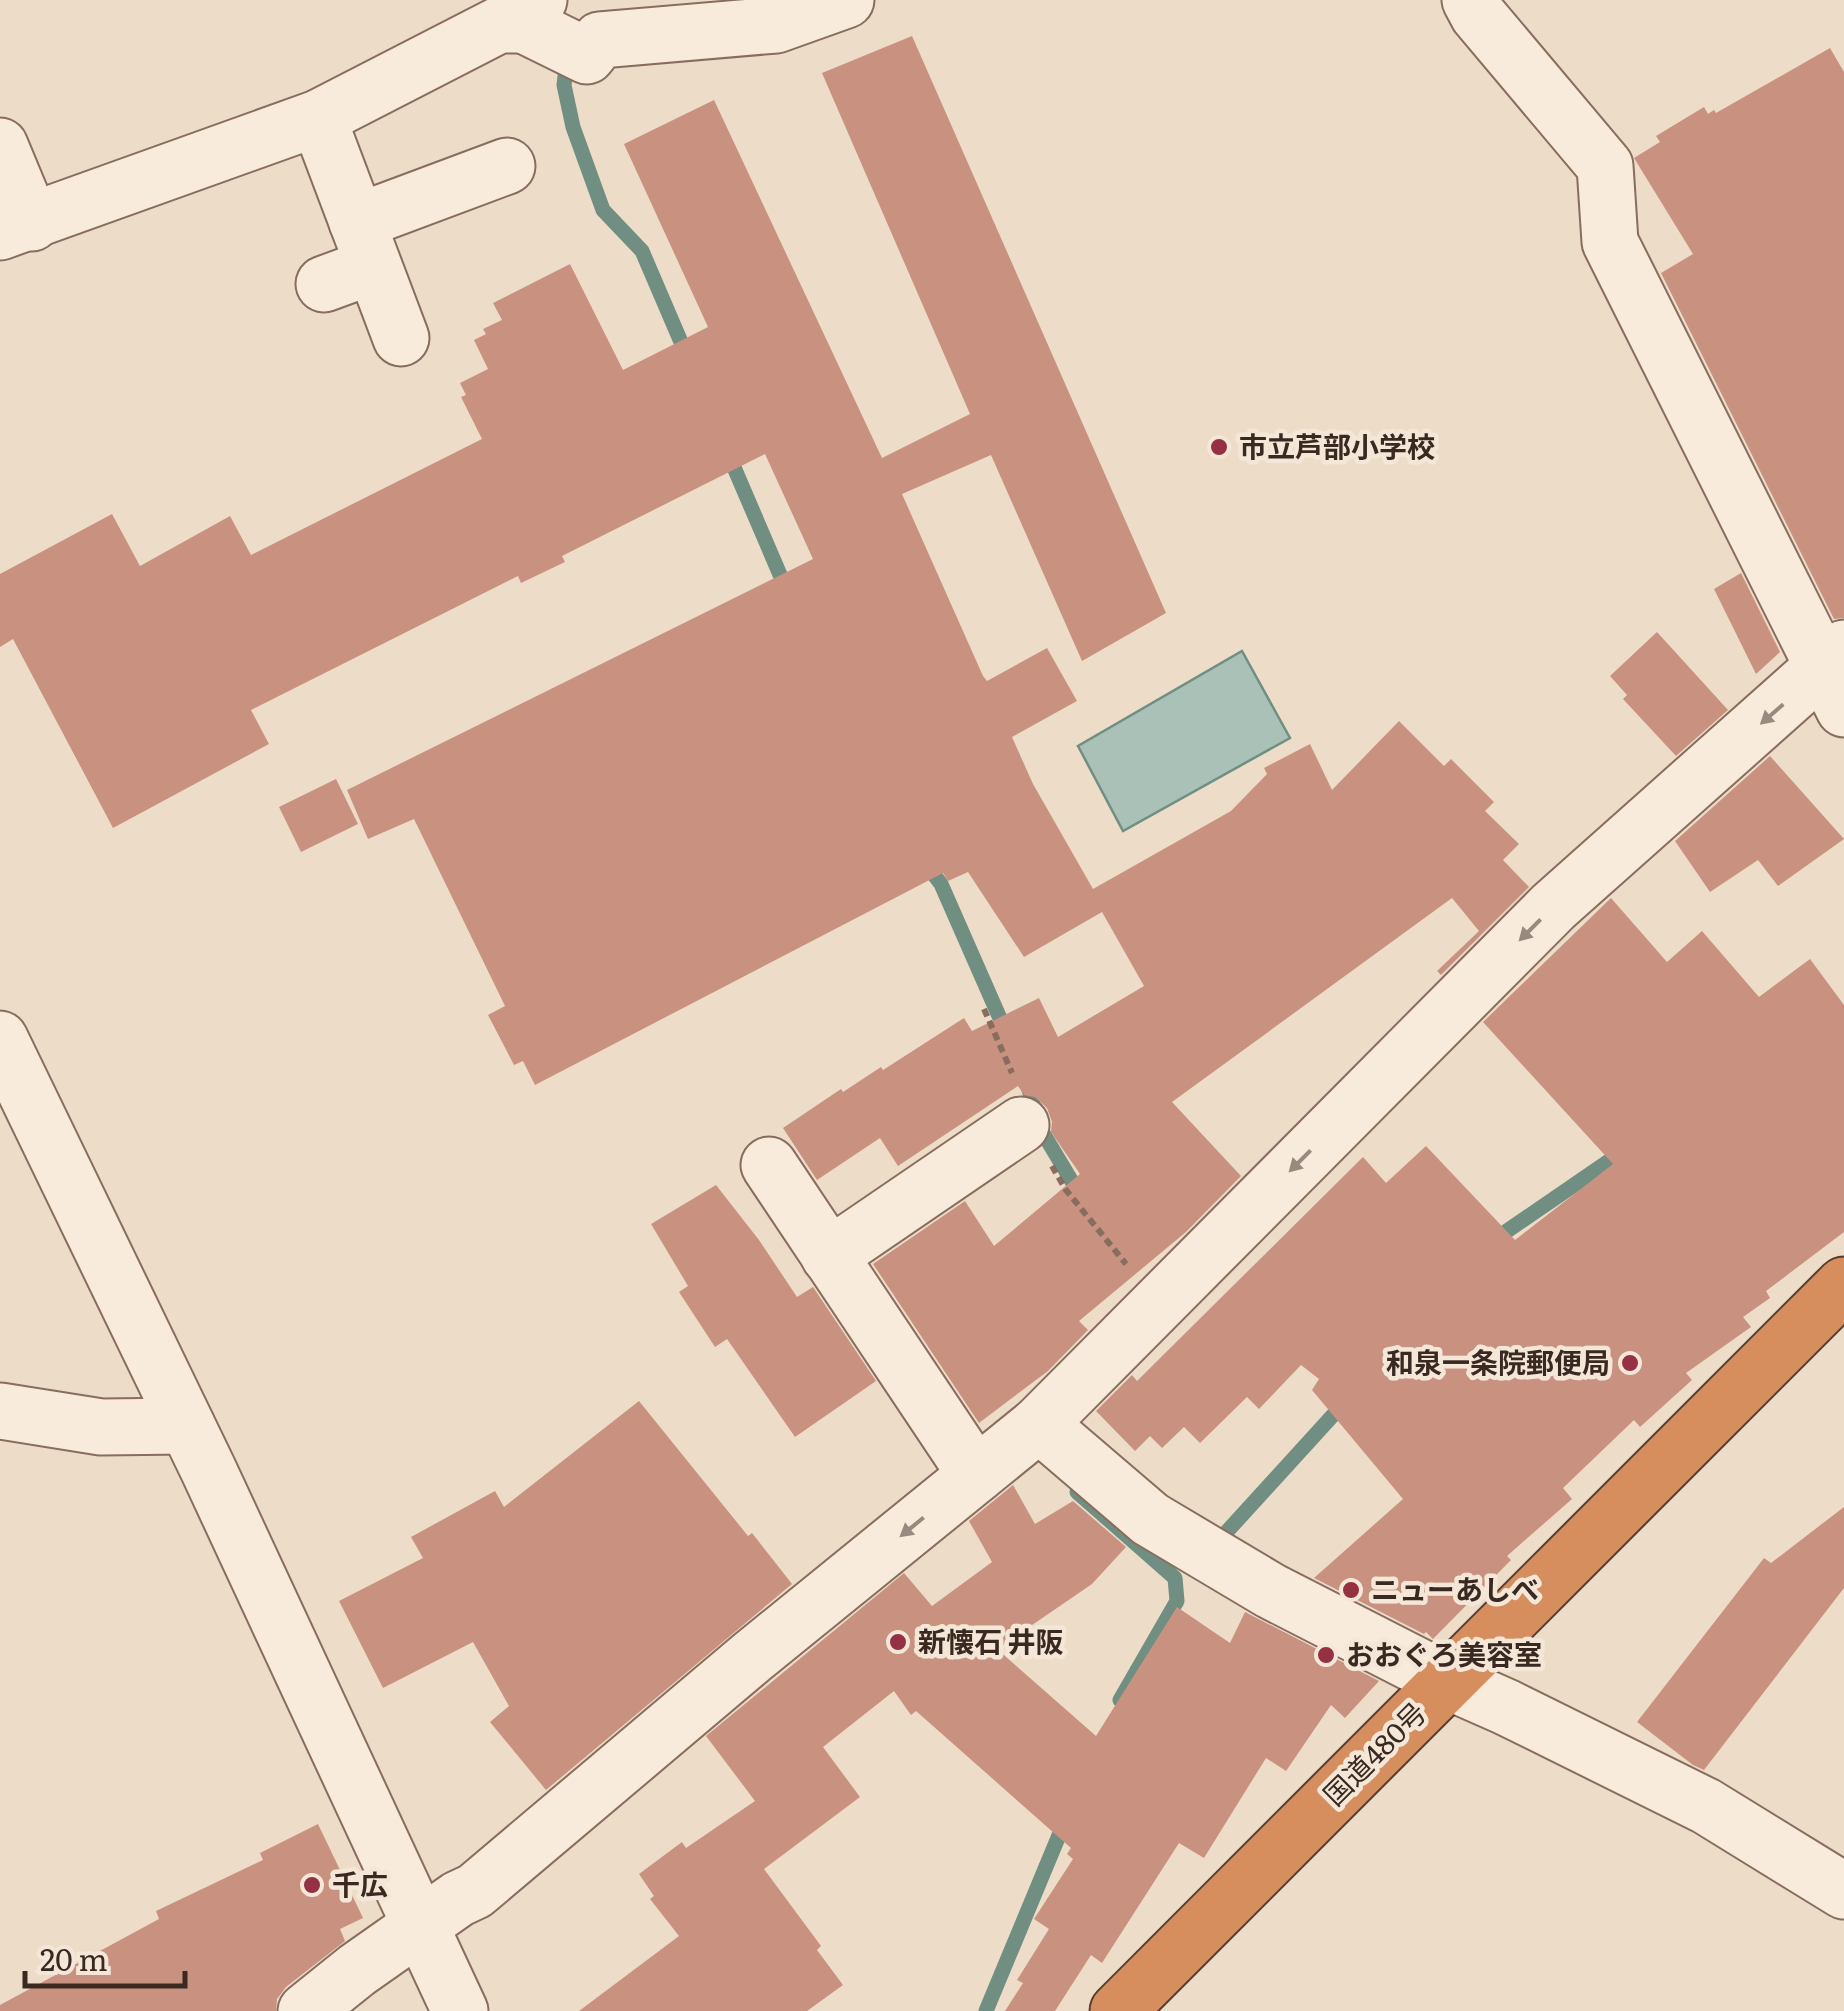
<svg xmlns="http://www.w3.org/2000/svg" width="1844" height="2011" viewBox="0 0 1844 2011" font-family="Literata,'Noto Sans JP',serif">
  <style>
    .water { fill: #a9c1b6; stroke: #708f82; stroke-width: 2.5 }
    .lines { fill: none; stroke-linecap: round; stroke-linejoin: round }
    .stream { stroke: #708f82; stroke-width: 15 }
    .building { fill: #c99280 }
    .minor-casing { stroke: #886d5e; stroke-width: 59 }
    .highway-casing { stroke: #563d32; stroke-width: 59 }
    .path { stroke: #886d5e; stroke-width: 6; stroke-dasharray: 8 5; stroke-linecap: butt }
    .minor { stroke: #f8ebdb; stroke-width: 55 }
    .highway { stroke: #d78e5e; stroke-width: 55 }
    .oneway { fill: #988a7e }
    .poi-dot { fill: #953142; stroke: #f4e7d8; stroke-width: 4 }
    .labels { text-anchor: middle; stroke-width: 9; stroke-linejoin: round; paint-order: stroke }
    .poi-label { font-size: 28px; font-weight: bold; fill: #392921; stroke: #f4e7d8; text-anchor: start }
    .street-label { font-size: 28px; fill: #392921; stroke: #f4e7d8 }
  </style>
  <rect width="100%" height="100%" fill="#eddcc8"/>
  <path class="water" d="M1242 651 1290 738 1123 831 1078 746Z"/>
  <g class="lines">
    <g class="stream">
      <path d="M567 60 564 85 573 127 603 210 642 251 687 356"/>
      <path d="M727 451 787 591"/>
      <path d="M926 864 941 884 1006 1032"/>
      <path d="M1025 1076 1040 1128 1080 1195"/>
      <path d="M1495 1245 1507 1231 1625 1150"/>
      <path d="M1077 1492 1175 1578 1177 1601 1120 1700"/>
      <path d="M1222 1537 1345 1402"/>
      <path d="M986 2011 1065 1821"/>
    </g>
  </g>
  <g class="building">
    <path d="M912 36 1166 613 1082 661 991 455 902 494 983 676 987 681 1047 648 1077 701 1012 737 1033 784 1093 889 1231 811 1267 774 1264 768 1310 744 1332 790 1399 721 1444 766 1451 759 1494 802 1485 811 1519 844 1503 860 1529 887 1441 975 1437 971 1479 931 1452 898 1172 1102 1241 1176 1186 1232 1079 1321 1088 1330 1048 1371 979 1423 873 1264 965 1201 994 1246 1080 1174 1051 1132 1052 1122 1047 1108 1035 1097 1024 1095 1018 1086 898 1166 880 1138 817 1180 783 1128 841 1089 843 1092 881 1067 883 1070 964 1018 972 1031 1039 998 1058 1037 1144 986 1102 912 1024 957 968 872 948 881 943 873 535 1085 523 1061 514 1065 488 1015 505 1006 414 819 368 839 347 790 813 559 765 454 562 556 565 562 521 583 518 576 251 710 269 744 113 828 13 639 0 647V574L112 514 140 566 230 516 251 555 482 439 461 397 466 395 460 383 488 369 474 340 486 334 483 329 502 320 493 303 570 264 623 370 708 327 624 144 714 100 882 458 970 414 822 73Z"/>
    <path d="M1830 48 1844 72V618L1834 619 1661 273 1693 254 1634 158 1660 142 1656 136 1704 107 1708 114 1714 110 1716 113Z"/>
    <path d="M1741 573 1780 652 1756 674 1714 589Z"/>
    <path d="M1657 632 1728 710 1676 756 1623 699 1627 695 1610 676Z"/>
    <path d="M1770 756 1844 839 1778 886 1758 860 1710 892 1675 841Z"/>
    <path d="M336 779 358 824 301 852 279 807Z"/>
    <path d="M1611 898 1667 962 1702 931 1759 997 1810 959 1844 1005V1232L1766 1291 1770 1298 1743 1317 1751 1327 1686 1373 1692 1380 1640 1427 1634 1420 1563 1488 1572 1499 1507 1556 1511 1560 1433 1639 1426 1632 1424 1634 1314 1578 1403 1499 1312 1390 1319 1379 1301 1365 1259 1409 1247 1397 1200 1443 1184 1427 1162 1448 1150 1436 1135 1451 1096 1411 1132 1375 1137 1381 1363 1157 1386 1183 1426 1146 1515 1240 1613 1164 1483 1022Z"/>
    <path d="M716 1185 759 1240 797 1297 813 1287 876 1381 795 1437 727 1339 715 1347 679 1292 688 1286 651 1224Z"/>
    <path d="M639 1401 748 1536 752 1533 792 1584 546 1790 490 1722 509 1706 473 1642 383 1688 339 1601 423 1558 411 1537 495 1491 504 1507Z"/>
    <path d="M1013 1485 1035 1524 1073 1501 1126 1547 1092 1584 997 1649 1096 1736 1177 1607 1230 1643 1245 1612 1379 1681 1345 1718 1331 1705 1286 1771 1266 1758 1204 1858 1179 1843 1102 1963 1091 1955 1055 2011H1005L1023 1983 1017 1980 1049 1929 1034 1919 1073 1859 1067 1854 1071 1848 916 1711 911 1715 894 1691 823 1747 860 1797 764 1869 821 1946 817 1950 843 1985 807 2011H579L679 1936 650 1899 654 1896 639 1874 682 1842 686 1848 755 1801 706 1736 904 1573 932 1606 992 1562 969 1521Z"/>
    <path d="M1844 1507V1588L1704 1770 1693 1765 1637 1722 1764 1558 1771 1563Z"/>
    <path d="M318 1824 363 1918 340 1929 345 1941 286 1987 277 1999 276 2011H0V2005L159 1919 156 1911 263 1860 260 1853Z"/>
  </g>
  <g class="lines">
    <g class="minor-casing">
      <g id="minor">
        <path d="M1470 0 1478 15 1605 166 1610 242 1844 709"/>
        <path d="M524 25 587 56 600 40 776 25 846 0"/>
        <path d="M318 118 401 338"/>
        <path d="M0 146 32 223"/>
        <path d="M357 222 507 166"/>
        <path d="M0 232 318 118 499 25H524L539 0"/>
        <path d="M324 284 373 266"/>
        <path d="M0 1039 208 1469 460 2011"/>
        <path d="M769 1165 976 1475"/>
        <path d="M829 1256 1021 1125"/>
        <path d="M0 1411 101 1427 187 1426"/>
        <path d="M1039 1424 1150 1519 1271 1591 1447 1681 1506 1707 1706 1806 1844 1891"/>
        <path d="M306 2011 357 1970 458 1899 475 1891 752 1657 1039 1424 1553 907 1844 648"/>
      </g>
    </g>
    <g class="highway-casing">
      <path id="highway" d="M1118 2011 1844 1285"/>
    </g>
    <g class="path">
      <path d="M984 1009 1012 1073"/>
      <path d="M1052 1166 1066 1190 1126 1264"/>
    </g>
    <use href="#minor" class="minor"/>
    <use href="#highway" class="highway"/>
  </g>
  <defs><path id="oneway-solid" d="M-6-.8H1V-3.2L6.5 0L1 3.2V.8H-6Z" transform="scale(2.5)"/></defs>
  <g class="oneway">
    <use href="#oneway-solid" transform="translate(1772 714) rotate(139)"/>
    <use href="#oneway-solid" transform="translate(1530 930) rotate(135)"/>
    <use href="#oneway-solid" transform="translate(1300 1161) rotate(135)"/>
    <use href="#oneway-solid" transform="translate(912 1527) rotate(141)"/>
  </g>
  <g class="poi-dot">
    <circle cx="1219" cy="447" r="10"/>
    <circle cx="1630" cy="1363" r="10"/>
    <circle cx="1351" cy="1590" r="10"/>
    <circle cx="898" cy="1642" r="10"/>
    <circle cx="1326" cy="1655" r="10"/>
    <circle cx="312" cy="1885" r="10"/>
  </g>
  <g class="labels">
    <g class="poi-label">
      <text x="1239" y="457">市立芦部小学校</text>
      <text x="1610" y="1373" text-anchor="end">和泉一条院郵便局</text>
      <text x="1371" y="1600">ニューあしべ</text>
      <text x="918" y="1652">新懐石 井阪</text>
      <text x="1346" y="1665">おおぐろ美容室</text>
      <text x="332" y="1895">千広</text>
    </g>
    <g class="street-label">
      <text transform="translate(1375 1754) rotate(-45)" y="10">国道480号</text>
    </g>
  </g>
  <path d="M25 1971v15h160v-15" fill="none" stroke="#392921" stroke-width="5"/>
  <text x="40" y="1971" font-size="30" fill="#392921" stroke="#f4e7d8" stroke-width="8" paint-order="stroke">20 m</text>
</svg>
